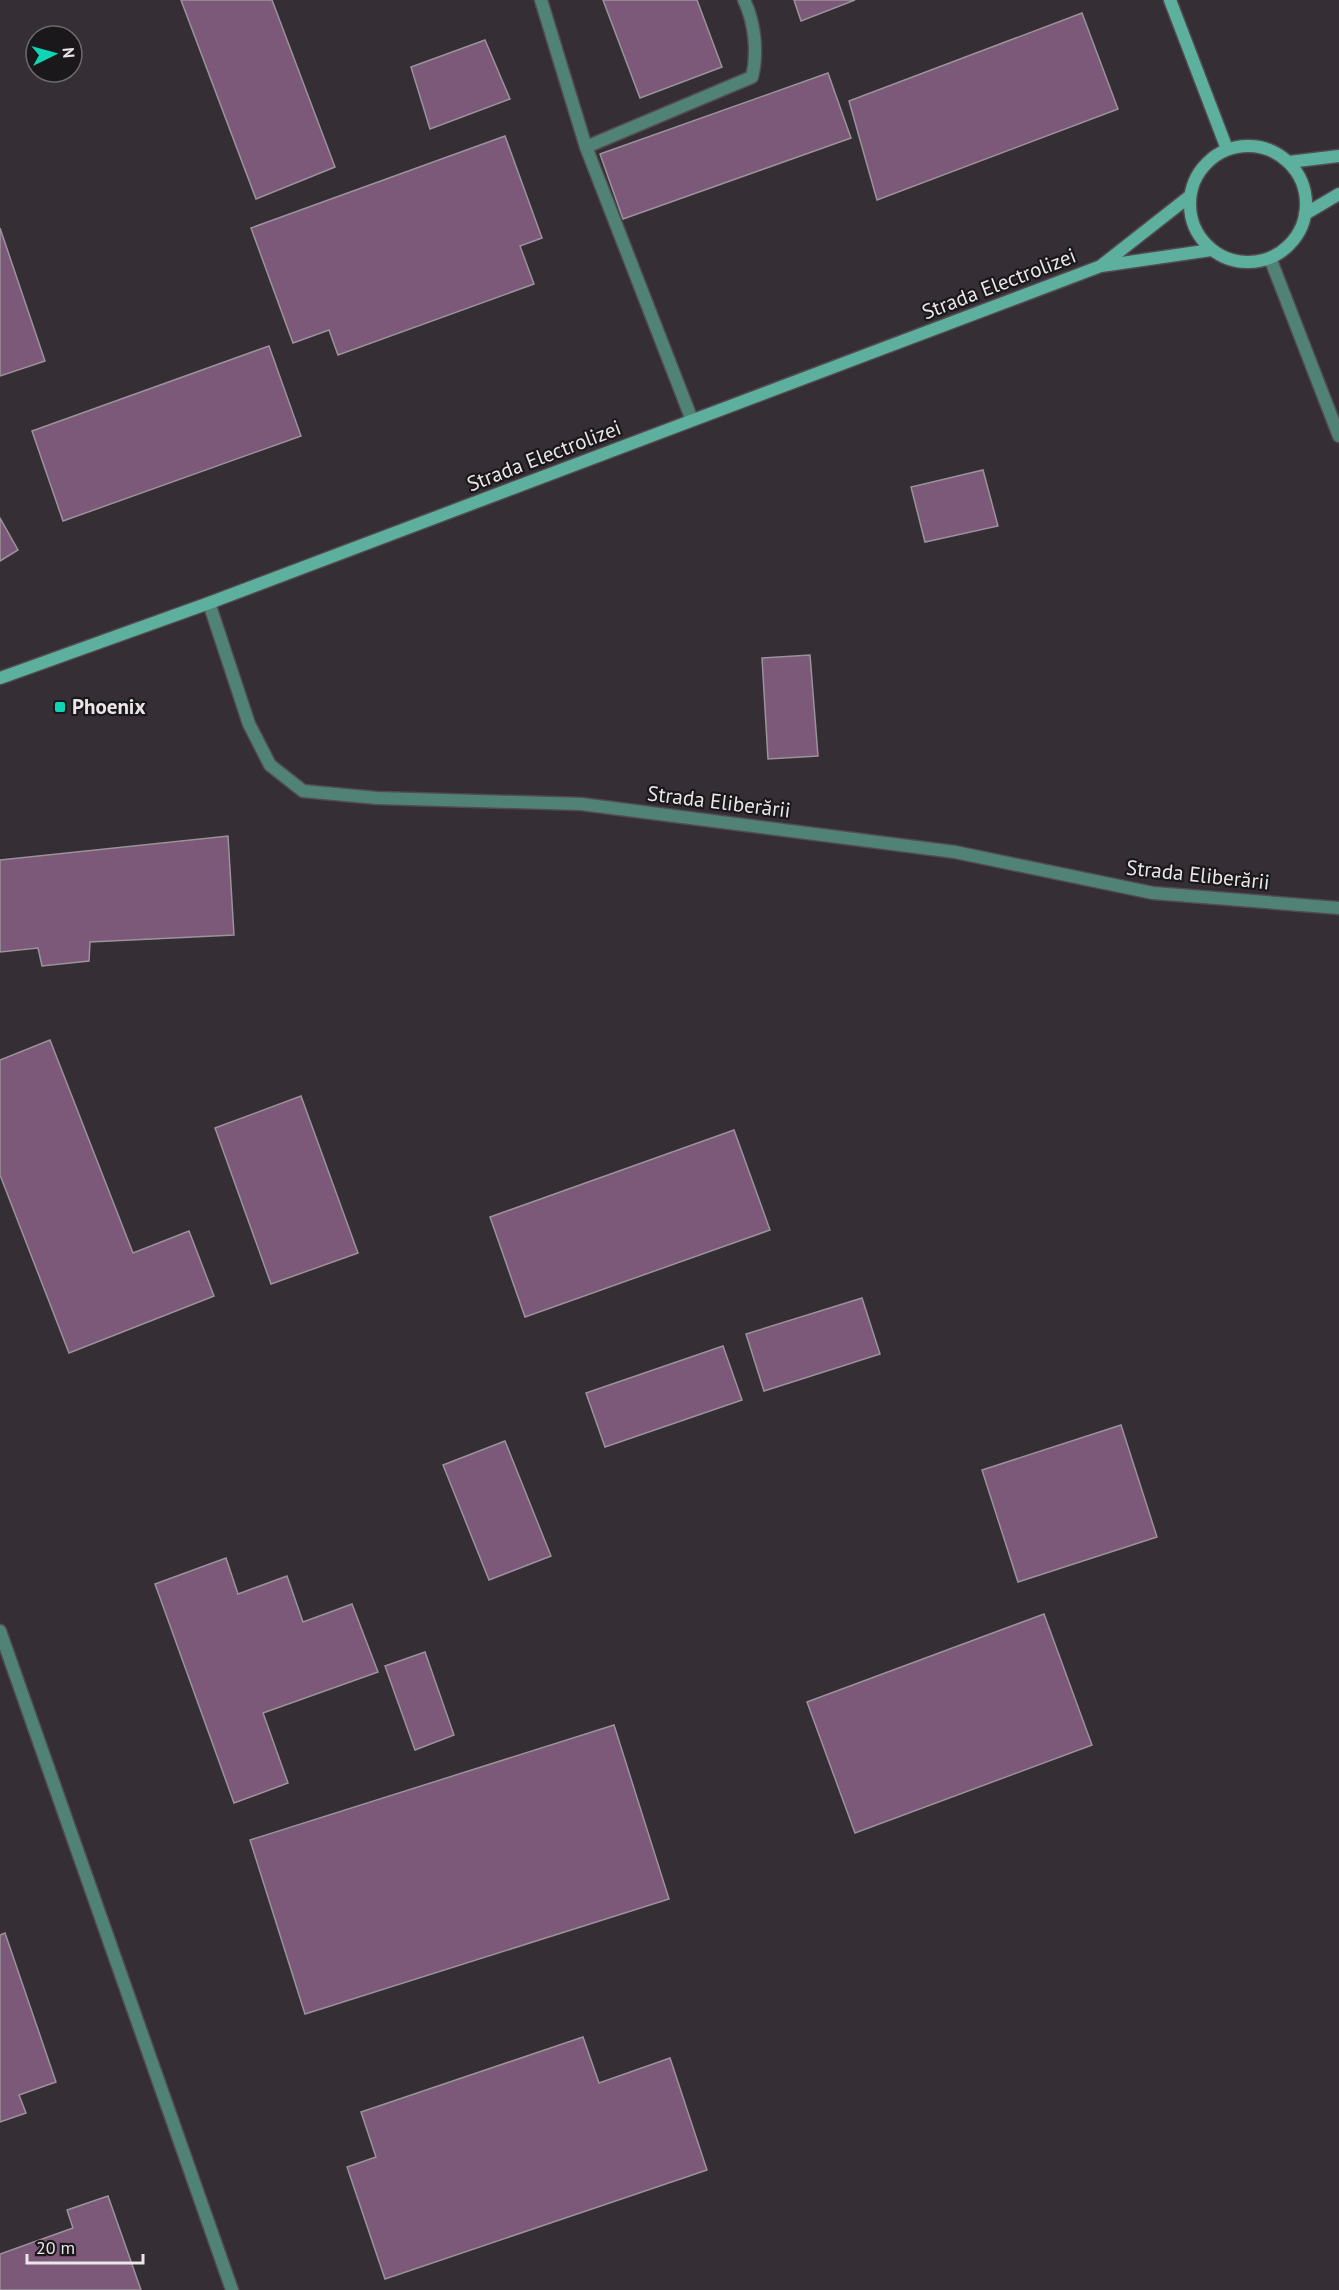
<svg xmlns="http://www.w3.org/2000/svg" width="1339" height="2290" viewBox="0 0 1339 2290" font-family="'PT Sans',sans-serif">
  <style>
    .building { fill: #7c5879; stroke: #9b939a; stroke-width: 1.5 }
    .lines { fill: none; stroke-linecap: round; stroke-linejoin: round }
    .lane-casing { stroke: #524b52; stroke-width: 15 }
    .street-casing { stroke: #524b52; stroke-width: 15 }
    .secondary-casing { stroke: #524b52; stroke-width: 15 }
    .lane { stroke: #518276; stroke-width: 12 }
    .street { stroke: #518276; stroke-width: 12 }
    .secondary { stroke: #5db09d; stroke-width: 12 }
    .poi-dot { fill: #0dd5b5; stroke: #1b181b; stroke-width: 2 }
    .labels { text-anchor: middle; stroke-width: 4.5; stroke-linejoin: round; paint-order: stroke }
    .street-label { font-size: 21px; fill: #e9e5e9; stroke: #1b181b }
    .poi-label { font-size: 21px; font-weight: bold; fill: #e9e5e9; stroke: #1b181b; text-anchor: start }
  </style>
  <rect width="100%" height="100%" fill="#352e35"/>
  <g class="building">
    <path d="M181 0H272L335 167 256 199Z"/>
    <path d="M603 0H697L722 67 640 98Z"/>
    <path d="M794 0H855L801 21Z"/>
    <path d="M1082 13 1118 109 877 200 849 101Z"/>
    <path d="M485 40 510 99 430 129 411 67Z"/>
    <path d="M828 73 851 138 623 219 600 154Z"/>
    <path d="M505 136 542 238 520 246 534 284 338 355 329 330 293 343 251 228Z"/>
    <path d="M0 228 45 361 0 376Z"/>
    <path d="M269 346 301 436 63 521 32 431Z"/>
    <path d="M983 470 998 526 925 542 911 487Z"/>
    <path d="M0 518 18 550 0 561Z"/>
    <path d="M810 655 818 756 768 759 762 658Z"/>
    <path d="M228 836 234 935 90 942 89 961 42 966 38 948 0 952V860Z"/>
    <path d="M50 1040 133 1253 189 1231 214 1296 69 1353 0 1175V1060Z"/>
    <path d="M301 1096 358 1253 271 1284 215 1128Z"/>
    <path d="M734 1130 770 1230 525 1317 490 1217Z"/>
    <path d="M862 1298 880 1354 764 1391 746 1334Z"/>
    <path d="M723 1346 742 1400 605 1447 586 1393Z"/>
    <path d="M1121 1425 1157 1537 1018 1582 982 1470Z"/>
    <path d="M505 1441 551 1556 489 1580 443 1465Z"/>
    <path d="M226 1558 238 1594 287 1576 303 1622 352 1604 378 1672 263 1713 288 1783 234 1803 155 1584Z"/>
    <path d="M1044 1614 1092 1745 855 1833 807 1702Z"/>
    <path d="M425 1652 454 1735 415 1750 385 1666Z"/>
    <path d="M614 1725 669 1899 305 2014 250 1840Z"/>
    <path d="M5 1933 56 2082 19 2095 26 2113 0 2122V1935Z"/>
    <path d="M583 2037 599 2083 670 2058 707 2170 385 2279 347 2167 376 2157 361 2112Z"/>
    <path d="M108 2196 141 2290H0V2254L73 2228 67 2210Z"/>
  </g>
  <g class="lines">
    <g class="lane-casing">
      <g id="lane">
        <path d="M541 0 586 147 692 420"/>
        <path d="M586 147 752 77C758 53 755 23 744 0"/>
        <path d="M0 1631 232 2290"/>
      </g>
    </g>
    <g class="street-casing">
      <g id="street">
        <path d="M1270 258 1339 436"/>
        <path d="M209 603 249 724 270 765 303 791 377 798 581 804 955 852 1153 893 1339 908"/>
      </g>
    </g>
    <g class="secondary-casing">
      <g id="secondary">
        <path d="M1170 0 1227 149"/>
        <circle cx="1248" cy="204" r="58"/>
        <path d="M1289 162 1339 156"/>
        <path d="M1305 214 1339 194"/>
        <path d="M1102 265 1190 196"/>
        <path d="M0 678 209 603 1101 266 1211 250"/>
      </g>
    </g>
    <use href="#lane" class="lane"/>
    <use href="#street" class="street"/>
    <use href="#secondary" class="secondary"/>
  </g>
  <rect class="poi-dot" x="54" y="701" width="12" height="12" rx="3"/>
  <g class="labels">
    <g class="street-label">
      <text transform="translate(999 284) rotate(-21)" y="7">Strada Electrolizei</text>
      <text transform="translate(544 456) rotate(-21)" y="7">Strada Electrolizei</text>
      <text transform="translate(719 802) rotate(7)" y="7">Strada Eliberării</text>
      <text transform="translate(1198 875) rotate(6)" y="7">Strada Eliberării</text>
    </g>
    <g class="poi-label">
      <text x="72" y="714">Phoenix</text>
    </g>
  </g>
  <g transform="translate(54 54) rotate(85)"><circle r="28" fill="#1b181b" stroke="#6d6a6d" stroke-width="1.5"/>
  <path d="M0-4.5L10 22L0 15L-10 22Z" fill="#0dd5b5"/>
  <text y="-9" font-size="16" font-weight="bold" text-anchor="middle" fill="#e9e5e9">N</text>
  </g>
  <path d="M27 2254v9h116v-9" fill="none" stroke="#e9e5e9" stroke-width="3"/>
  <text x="36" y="2254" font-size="18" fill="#e9e5e9" stroke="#1b181b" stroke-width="4.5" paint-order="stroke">20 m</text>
</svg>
